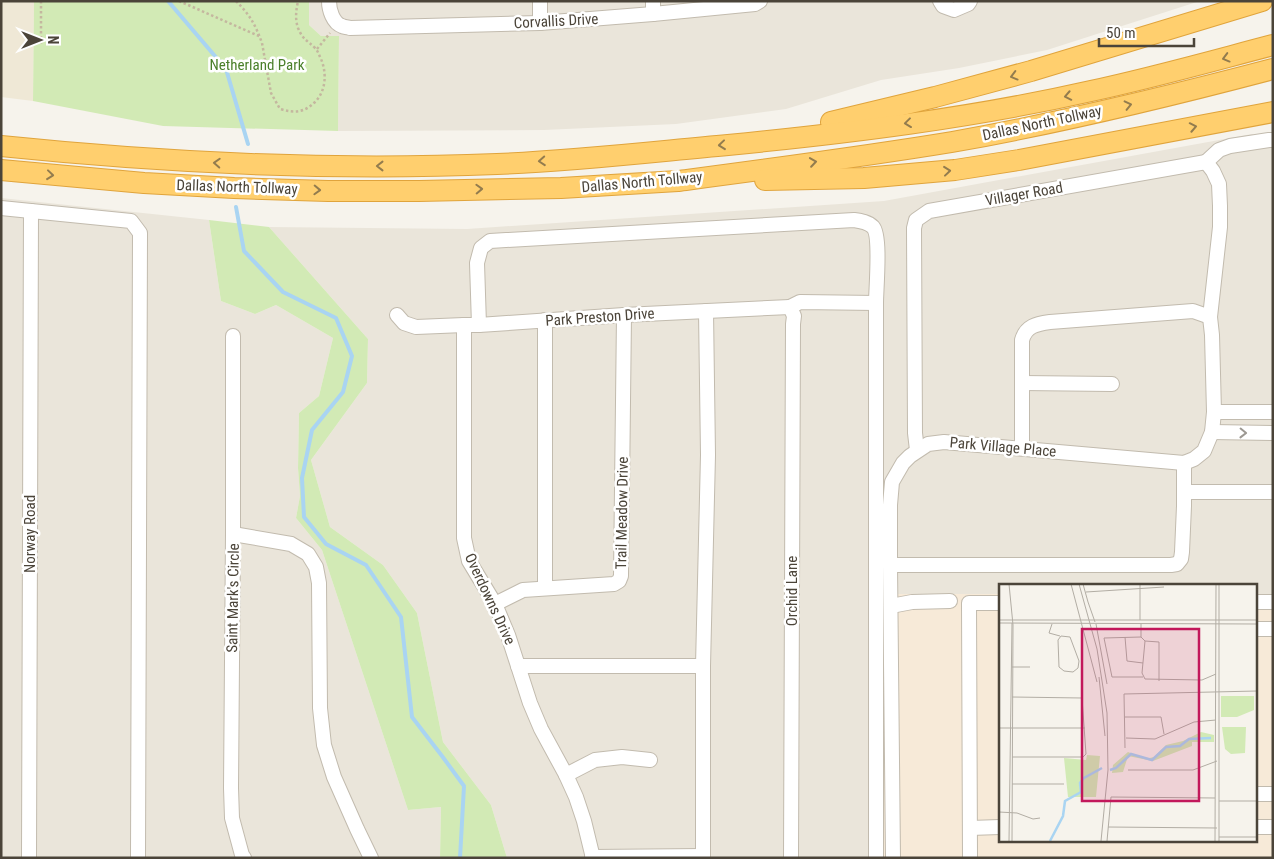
<svg xmlns="http://www.w3.org/2000/svg" width="1274" height="859" viewBox="0 0 1274 859" font-family="'Roboto Condensed',sans-serif">
  <style>
    .residential { fill: #eae5da }
    .commercial { fill: #f7ead8 }
    .education { fill: #efe8d6 }
    .green { fill: #d2eab5 }
    .lines { fill: none; stroke-linecap: round; stroke-linejoin: round }
    .stream { stroke: #a9d4f2; stroke-width: 4 }
    .minor-casing { stroke: #c2bbae; stroke-width: 16 }
    .highway-casing { stroke: #e0a43c; stroke-width: 22 }
    .path { stroke: #c4b79f; stroke-width: 2.5; stroke-dasharray: 2.5 2.5; stroke-linecap: butt }
    .minor { stroke: #fff; stroke-width: 14 }
    .highway { stroke: #ffcf6e; stroke-width: 20 }
    .oneway { stroke: #937c4e }
    .oneway2 { stroke: #9c9892 }
    .labels { text-anchor: middle; stroke-width: 5; stroke-linejoin: round; paint-order: stroke }
    .street-label { font-size: 15px; fill: #4b4439; stroke: #fff }
    .park-label { font-size: 15px; fill: #4a7f2a; stroke: #fff }
    .inset-river { fill: none; stroke: #a9d4f2; stroke-width: 2.5 }
    .inset-road { fill: none; stroke: #b2ada4; stroke-width: 1 }
    .view { fill: #c2185b; fill-opacity: 0.15; stroke: #c2185b; stroke-width: 2.5 }
    .inset-edge { fill: none; stroke: #4b4439; stroke-width: 2.5 }
  </style>
  <rect width="100%" height="100%" fill="#f6f3ec"/>
  <g class="residential">
    <path d="M309 1H1200L1047 50 959 68 881 80 786 109 676 124 544 130 338 131 339 36H321L309 25Z"/>
    <path d="M1252 134 1273 144V596H1255V585H1000V594H882L881 858H507L491 805 443 742 417 613 383 565 330 527 311 460 367 383 368 339 269 227 467 229 884 201Z"/>
    <path d="M1 198 209 220 221 301 255 314 276 305 333 338 319 396 299 413 298 468 300 496 296 518 322 550 408 810 441 807 440 858H1Z"/>
  </g>
  <path class="commercial" d="M882 594H1000V840H1255V596H1273V858H881Z"/>
  <path class="education" d="M1 1H34L33 101 1 97Z"/>
  <g class="green">
    <path d="M34 1H309V25L321 36H339L338 131 163 126 33 101Z"/>
    <path d="M209 220 269 227 368 339 367 383 311 460 330 527 383 565 417 613 443 742 491 805 507 858H440L441 807 408 810 322 550 296 518 300 496 298 468 299 413 319 396 333 338 276 305 255 314 221 301Z"/>
  </g>
  <g class="lines">
    <g class="stream">
      <path d="M168 1 226 69 248 144"/>
      <path d="M236 207 244 251 283 292 336 318 352 356 343 392 312 430 302 478 304 517 326 544 366 565 401 617 412 717 442 756 464 786 460 858"/>
    </g>
    <g class="minor-casing">
      <g id="minor">
        <path d="M329 1C329 10 333 23 342 26 344 27 347 27 350 28L540 23 653 14 755 4 760 1"/>
        <path d="M540 1V23"/>
        <path d="M653 1V14"/>
        <path d="M940 1 943 6 954 10 968 4 970 1"/>
        <path d="M1206 162 1219 150 1230 146 1269 140H1273"/>
        <path d="M1 208 131 221 140 233 138 858"/>
        <path d="M790 307 800 302 876 303"/>
        <path d="M397 315 404 323 416 327 464 325H479L624 315 790 307 794 316 793 324 791 858"/>
        <path d="M464 325V538L469 561 495 604 508 635 530 703 541 729 566 775 576 797 584 821 593 858"/>
        <path d="M479 325 477 263 481 248 490 241 854 220C861 221 868 222 873 227 881 236 876 289 876 303V858"/>
        <path d="M233 336V534L231 788 232 818 242 855 244 858"/>
        <path d="M1022 383 1112 384"/>
        <path d="M1214 412H1273"/>
        <path d="M1212 432 1273 433"/>
        <path d="M1022 448V340C1026 326 1036 324 1050 322L1193 311 1210 317"/>
        <path d="M917 450 915 433 914 228 916 220 929 211 1206 162"/>
        <path d="M1184 492H1273"/>
        <path d="M233 534 291 544 308 554 316 567 319 583 320 708 324 745 334 777 357 829 371 858"/>
        <path d="M890 565H1171L1177 564 1181 559 1182 552 1184 506V463"/>
        <path d="M545 588V320"/>
        <path d="M1255 602H1273"/>
        <path d="M495 604 523 590 614 584 619 581 621 576 624 315"/>
        <path d="M891 606 912 602 950 601"/>
        <path d="M1255 629H1273"/>
        <path d="M518 666H703"/>
        <path d="M566 775 595 760 622 757 650 760"/>
        <path d="M1255 794H1273"/>
        <path d="M1255 827H1273"/>
        <path d="M970 828 1000 827"/>
        <path d="M592 857 703 856"/>
        <path d="M29 858 31 211"/>
        <path d="M703 858V666L708 455 706 311"/>
        <path d="M893 858 890 565V505L892 482 903 463 910 456 928 444 944 442 1184 463 1194 459 1204 451 1212 432 1214 412 1212 335 1210 317 1220 227V206L1219 184 1213 171 1206 162"/>
        <path d="M970 858 969 603H1000"/>
      </g>
    </g>
    <g class="highway-casing">
      <g id="highway">
        <path d="M831 122 935 97 1031 71 1262 1"/>
        <path d="M1 146C166 163 331 171 497 164 574 161 651 152 728 145 850 133 972 118 1091 91 1152 78 1212 61 1273 45"/>
        <path d="M1 170 144 183 234 188 328 191H419L561 188 678 181C769 169 861 157 952 142 1060 123 1167 97 1273 69"/>
        <path d="M765 180 864 178 955 170 1019 160 1273 112"/>
      </g>
    </g>
    <g class="path">
      <path d="M41 1V44H43"/>
      <path d="M179 1 259 36"/>
      <path d="M236 1C250 15 255 24 262 43L271 93 280 109C294 113 304 113 315 102 326 91 327 73 321 59 319 55 318 51 315 48 307 40 303 40 298 28 295 19 296 11 298 1"/>
      <path d="M317 49 330 33"/>
    </g>
    <use href="#minor" class="minor"/>
    <use href="#highway" class="highway"/>
  </g>
  <defs><path id="oneway-chevron" d="M-2-3.5L2.5 0L-2 3.5" fill="none" stroke-width="1.6" stroke-linecap="round" stroke-linejoin="round" transform="scale(1.25)"/></defs>
  <g class="oneway">
    <use href="#oneway-chevron" transform="translate(1226 58) rotate(165)"/>
    <use href="#oneway-chevron" transform="translate(1014 76) rotate(165)"/>
    <use href="#oneway-chevron" transform="translate(1068 96) rotate(169)"/>
    <use href="#oneway-chevron" transform="translate(1128 105) rotate(-13)"/>
    <use href="#oneway-chevron" transform="translate(908 123) rotate(173)"/>
    <use href="#oneway-chevron" transform="translate(1193 127) rotate(-11)"/>
    <use href="#oneway-chevron" transform="translate(722 145) rotate(174)"/>
    <use href="#oneway-chevron" transform="translate(542 161) rotate(176)"/>
    <use href="#oneway-chevron" transform="translate(813 162) rotate(-8)"/>
    <use href="#oneway-chevron" transform="translate(217 163) rotate(-177)"/>
    <use href="#oneway-chevron" transform="translate(380 166) rotate(-180)"/>
    <use href="#oneway-chevron" transform="translate(947 171) rotate(-6)"/>
    <use href="#oneway-chevron" transform="translate(50 175) rotate(6)"/>
    <use href="#oneway-chevron" transform="translate(479 189) rotate(-2)"/>
    <use href="#oneway-chevron" transform="translate(317 190) rotate(2)"/>
  </g>
  <use class="oneway2" href="#oneway-chevron" transform="translate(1243 433) rotate(1)"/>
  <g class="labels">
    <g class="street-label">
      <text transform="translate(556 21) rotate(-3)" y="5">Corvallis Drive</text>
      <text transform="translate(1042 123) rotate(-12)" y="5">Dallas North Tollway</text>
      <text transform="translate(642 182) rotate(-5)" y="5">Dallas North Tollway</text>
      <text transform="translate(237 187) rotate(2)" y="5">Dallas North Tollway</text>
      <text transform="translate(1024 194) rotate(-10)" y="5">Villager Road</text>
      <text transform="translate(600 317) rotate(-4)" y="5">Park Preston Drive</text>
      <text transform="translate(1003 447) rotate(5)" y="5">Park Village Place</text>
      <text transform="translate(622 513) rotate(-89)" y="5">Trail Meadow Drive</text>
      <text transform="translate(30 534) rotate(-90)" y="5">Norway Road</text>
      <text transform="translate(792 591) rotate(-90)" y="5">Orchid Lane</text>
      <text transform="translate(233 598) rotate(-89)" y="5">Saint Mark's Circle</text>
      <text transform="translate(490 599) rotate(65)" y="5">Overdowns Drive</text>
    </g>
    <g class="park-label">
      <text x="257" y="70">Netherland Park</text>
    </g>
  </g>
  <g transform="translate(999 584)">
    <rect width="258" height="258" fill="#f6f3ec"/>
    <path d="M222 112H255V126L238 133H222ZM223 143H247L246 169 232 170 226 165ZM202 148 215 151V158H193V162L154 177 129 172 124 188 113 189 114 181 129 168 146 175 155 173 167 161 184 157ZM88 171 101 172 97 213H69L65 174 87 176Z" fill="#d2eab5"/>
    <path class="inset-river" d="M111 186 117 184 132 170 153 176 167 163 181 162 190 155 212 154M51 257 64 232 66 217 82 208 81 199 85 194 103 184"/>
    <path class="inset-road" d="M10 0 14 41 13 257M72 0 98 98M80 0 98 65 108 129 109 186 102 257M84 0 89 18M141 0V36M87 8 165 3M89 18 96 38M0 36H258M0 39 258 40M53 40 50 49 61 52M97 40 108 100M142 40V53L146 57 143 89 146 95 203 96 217 90M62 52 71 53 80 77 79 84 74 88 65 87 60 83 59 56ZM126 53 128 77 144 79M142 53 105 54 113 93H144M146 57 160 58V97M13 83H31M100 93 106 152M126 133H162L165 150M0 144H86M127 154 156 155 195 138 217 136M126 164 125 110 258 107M13 173H84L87 170 83 114 13 113M129 186H194L218 177M13 200H65M220 217H258M0 228 18 229 34 235 41 234M109 243 218 244M220 253H258M10 257 13 39M108 257 112 213 216 214M216 257 217 0M220 257V0"/>
    <path class="view" d="M83 45H200V217H83Z"/>
    <rect width="258" height="258" class="inset-edge"/>
  </g>
  <rect width="1274" height="859" fill="none" stroke="#4b4439" stroke-width="5"/>
  <g transform="translate(40 40) rotate(90)" stroke="#ffffff" stroke-width="4" paint-order="stroke">
  <path d="M0-4L9 19L0 12L-9 19Z" fill="#4b4439"/>
  <text y="-8" font-size="14" font-weight="bold" text-anchor="middle" fill="#4b4439">N</text>
  </g>
  <path d="M1099 38v8h95v-8" fill="none" stroke="#4b4439" stroke-width="2.5"/>
  <text x="1106" y="38" font-size="15" fill="#4b4439" stroke="#ffffff" stroke-width="4" paint-order="stroke">50 m</text>
</svg>
